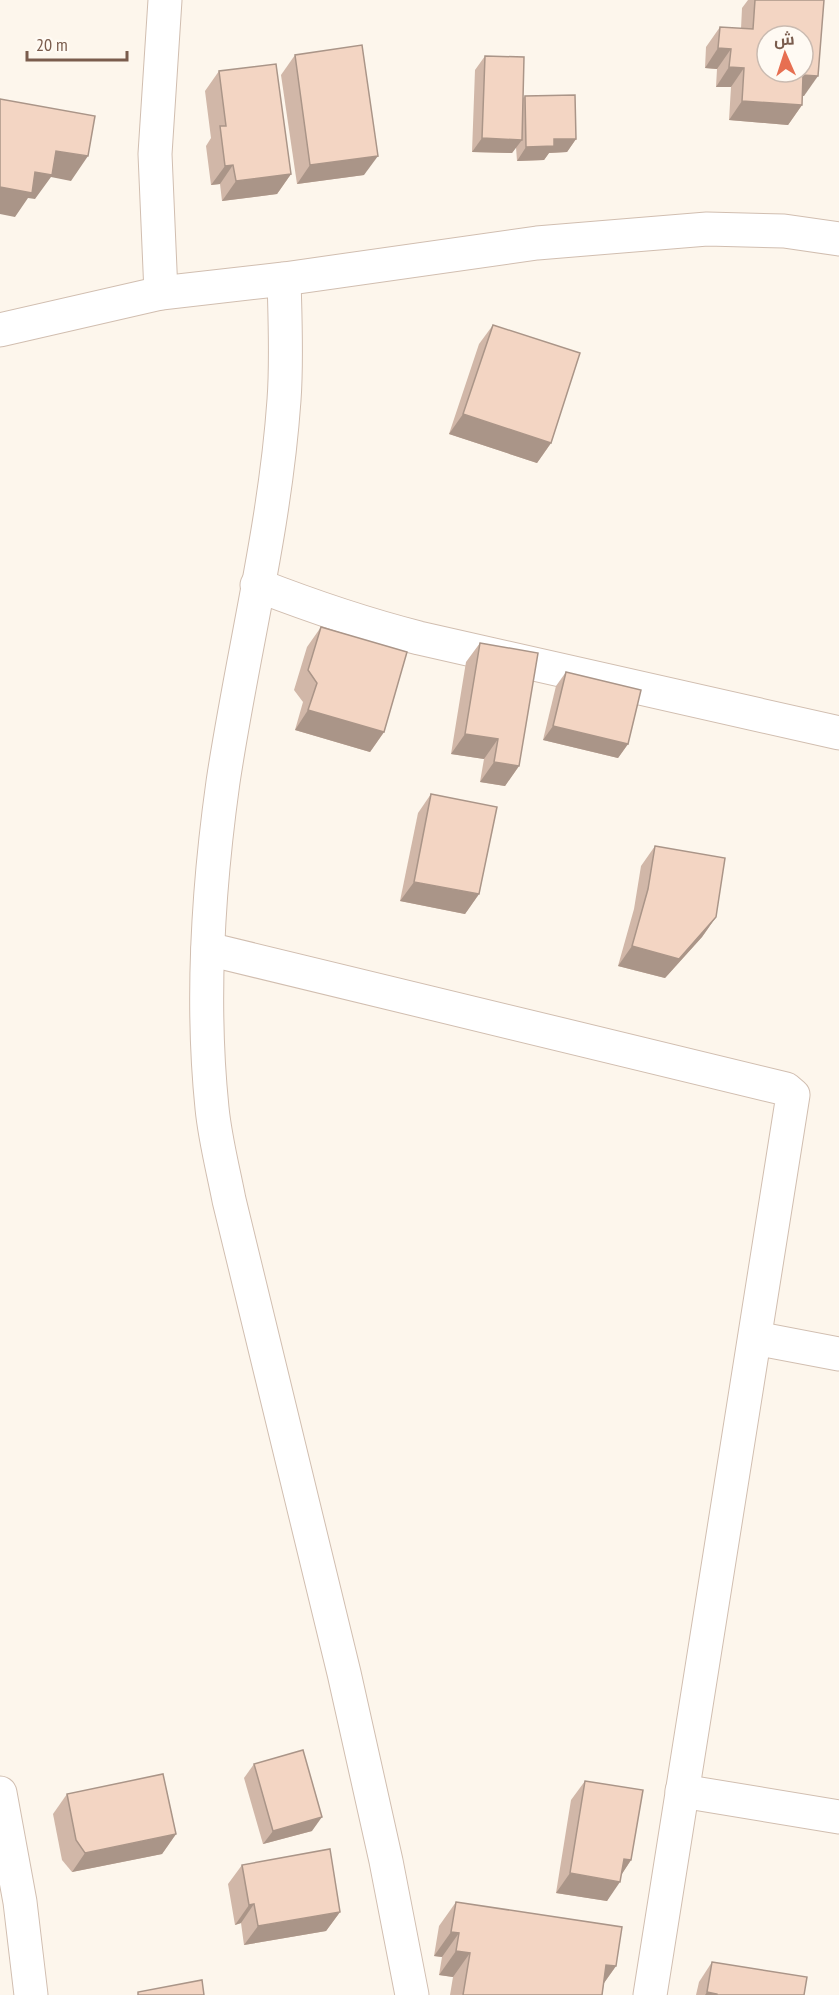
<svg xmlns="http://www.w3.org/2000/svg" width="839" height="1995" viewBox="0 0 839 1995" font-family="'PT Sans Narrow',Cairo,sans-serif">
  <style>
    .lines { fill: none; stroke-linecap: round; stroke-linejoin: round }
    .minor-casing { stroke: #d1beb0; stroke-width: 35 }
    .minor { stroke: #fff; stroke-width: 33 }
    .wall { fill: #d1b7a8 }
    .shaded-wall { fill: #aa9588 }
    .building { fill: #f3d5c3; stroke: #aa9588; stroke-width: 1.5; fill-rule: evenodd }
  </style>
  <rect width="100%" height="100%" fill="#fdf6ec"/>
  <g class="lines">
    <g class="minor-casing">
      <g id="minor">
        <path d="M284 279C285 319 287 360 284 400 275 529 242 655 223 782 208 889 201 1001 212 1108 215 1139 223 1169 229 1200L344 1673 386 1861 412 1995"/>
        <path d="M161 293 155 154 165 0"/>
        <path d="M0 330 161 293 284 279 537 243 707 229 784 231 839 239"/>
        <path d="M257 585C311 606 364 624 419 638L839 733"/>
        <path d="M208 949 786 1089 793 1095 650 1995"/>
        <path d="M755 1338 839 1354"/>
        <path d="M682 1791 839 1817"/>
        <path d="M0 1793 20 1902 31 1995"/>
      </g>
    </g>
    <use href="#minor" class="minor"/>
  </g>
  <g class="wall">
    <path d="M748 0H824L804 96H802V105L788 125 729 120 731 87H716L717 69 705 68 706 47 720 27 741 29 742 8Z"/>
    <path d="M295 55 364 175 297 184 281 75Z"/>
    <path d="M485 56 523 98 525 96 576 139 567 152 549 153 544 160 517 161 516 147 512 153 472 152 475 70Z"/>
    <path d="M219 71 291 174 277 194 222 201 220 184 211 185 206 146 211 138 205 91Z"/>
    <path d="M493 325 551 443 537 463 449 434 479 344Z"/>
    <path d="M321 627 384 732 370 752 295 730 303 702 294 690 307 647Z"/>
    <path d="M480 643 519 766 505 786 480 782 484 759 451 754 466 662Z"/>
    <path d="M566 672 628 744 618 758 543 740 556 686Z"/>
    <path d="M431 794 479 894 465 914 400 901 418 813Z"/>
    <path d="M655 846 716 917 702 937 665 978 618 966 634 909 641 866Z"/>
    <path d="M254 1764 312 1831 263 1844 244 1778Z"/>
    <path d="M585 1781 631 1860 621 1875 607 1901 556 1893 571 1800Z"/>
    <path d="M67 1794 176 1834 162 1854 72 1872 62 1860 53 1814Z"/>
    <path d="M242 1865 340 1912 326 1931 244 1945 241 1923 235 1925 228 1884Z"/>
    <path d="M456 1902 616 1966 604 1983 602 1995H450L453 1977 439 1975 442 1957 434 1956 439 1926Z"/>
    <path d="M712 1962 804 1995H696L699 1982Z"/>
  </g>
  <g class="shaded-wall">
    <path d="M718 48 731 49 717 69 705 68Z"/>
    <path d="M729 67 744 68 731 87H716Z"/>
    <path d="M803 75 818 76 804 96 790 95Z"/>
    <path d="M742 101 802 105 788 125 729 120Z"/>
    <path d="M482 138 522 140 512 153 472 152Z"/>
    <path d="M554 139H576L567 152 549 153 544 160 517 161 526 147Z"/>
    <path d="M56 151 88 156 71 181 51 177 35 199 28 198 15 217 0 214V187L35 172Z"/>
    <path d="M378 156 364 175 297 184 310 165Z"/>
    <path d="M233 165 220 184 211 185 225 166Z"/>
    <path d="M291 174 277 194 222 201 236 181Z"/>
    <path d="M463 414 551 443 537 463 449 434Z"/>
    <path d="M308 710 384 732 370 752 295 730Z"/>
    <path d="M553 726 628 744 618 758 543 740Z"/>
    <path d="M465 734 498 739 484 759 451 754Z"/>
    <path d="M494 762 519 766 505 786 480 782Z"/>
    <path d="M414 882 479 894 465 914 400 901Z"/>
    <path d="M716 917 702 937 665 978 618 966 632 946Z"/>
    <path d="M322 1817 312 1831 263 1844 273 1831Z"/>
    <path d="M176 1834 162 1854 72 1872 85 1853Z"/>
    <path d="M624 1859 631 1860 618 1880Z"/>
    <path d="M570 1873 620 1882 607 1901 556 1893Z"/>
    <path d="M254 1904 241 1923 235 1925 249 1905Z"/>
    <path d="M340 1912 326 1931 244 1945 258 1926Z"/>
    <path d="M451 1932 459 1933 442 1957 434 1956Z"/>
    <path d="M456 1951 470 1953 453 1977 439 1975Z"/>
    <path d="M606 1965 616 1966 599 1990Z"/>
    <path d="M707 1992 717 1994V1995H705Z"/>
  </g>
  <g class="building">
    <path d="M755 0H824L818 76 803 75 802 105 742 101 744 68 729 67 731 49 718 48 720 27 753 29ZM767 36H803V72H767Z"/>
    <path d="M362 45 378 156 310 165 295 55Z"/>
    <path d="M485 56 524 57 522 140 482 138Z"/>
    <path d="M276 64 291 174 236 181 233 165 225 166 220 126H226L219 71Z"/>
    <path d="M575 95 576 139H554V146L526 147 525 96Z"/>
    <path d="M0 99 95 116 88 156 56 151 52 175 35 172 32 193 0 187Z"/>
    <path d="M493 325 580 353 551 443 463 414Z"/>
    <path d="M321 627 407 652 384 732 308 710 317 683 308 670Z"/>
    <path d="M480 643 538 653 519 766 494 762 498 739 465 734Z"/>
    <path d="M566 672 641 690 628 744 553 726Z"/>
    <path d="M431 794 497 807 479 894 414 882Z"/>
    <path d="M655 846 725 858 716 917 679 959 632 946 648 889Z"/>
    <path d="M303 1750 322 1817 273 1831 254 1764Z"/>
    <path d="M163 1774 176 1834 85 1853 76 1840 67 1794Z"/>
    <path d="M585 1781 643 1790 631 1860 624 1859 620 1882 570 1873Z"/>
    <path d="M330 1849 340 1912 258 1926 254 1904 249 1905 242 1865Z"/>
    <path d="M456 1902 622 1927 616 1966 606 1965 602 1995H463L470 1953 456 1951 459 1933 451 1932Z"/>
    <path d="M712 1962 807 1977 804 1995H717V1994L707 1992Z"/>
    <path d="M202 1980 204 1995H138V1992Z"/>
  </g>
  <g transform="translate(785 54) rotate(357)"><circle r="28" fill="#fffaf3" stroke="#cabbb1" stroke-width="1.5"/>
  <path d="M0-4.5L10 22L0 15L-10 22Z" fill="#e76f51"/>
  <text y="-9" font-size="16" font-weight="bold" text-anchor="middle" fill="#7a5c4d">ش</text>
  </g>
  <path d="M27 51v9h100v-9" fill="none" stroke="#7a5c4d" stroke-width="3"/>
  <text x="36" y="51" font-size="18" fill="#7a5c4d" stroke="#fffaf3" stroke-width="4.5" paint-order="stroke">20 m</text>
</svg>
